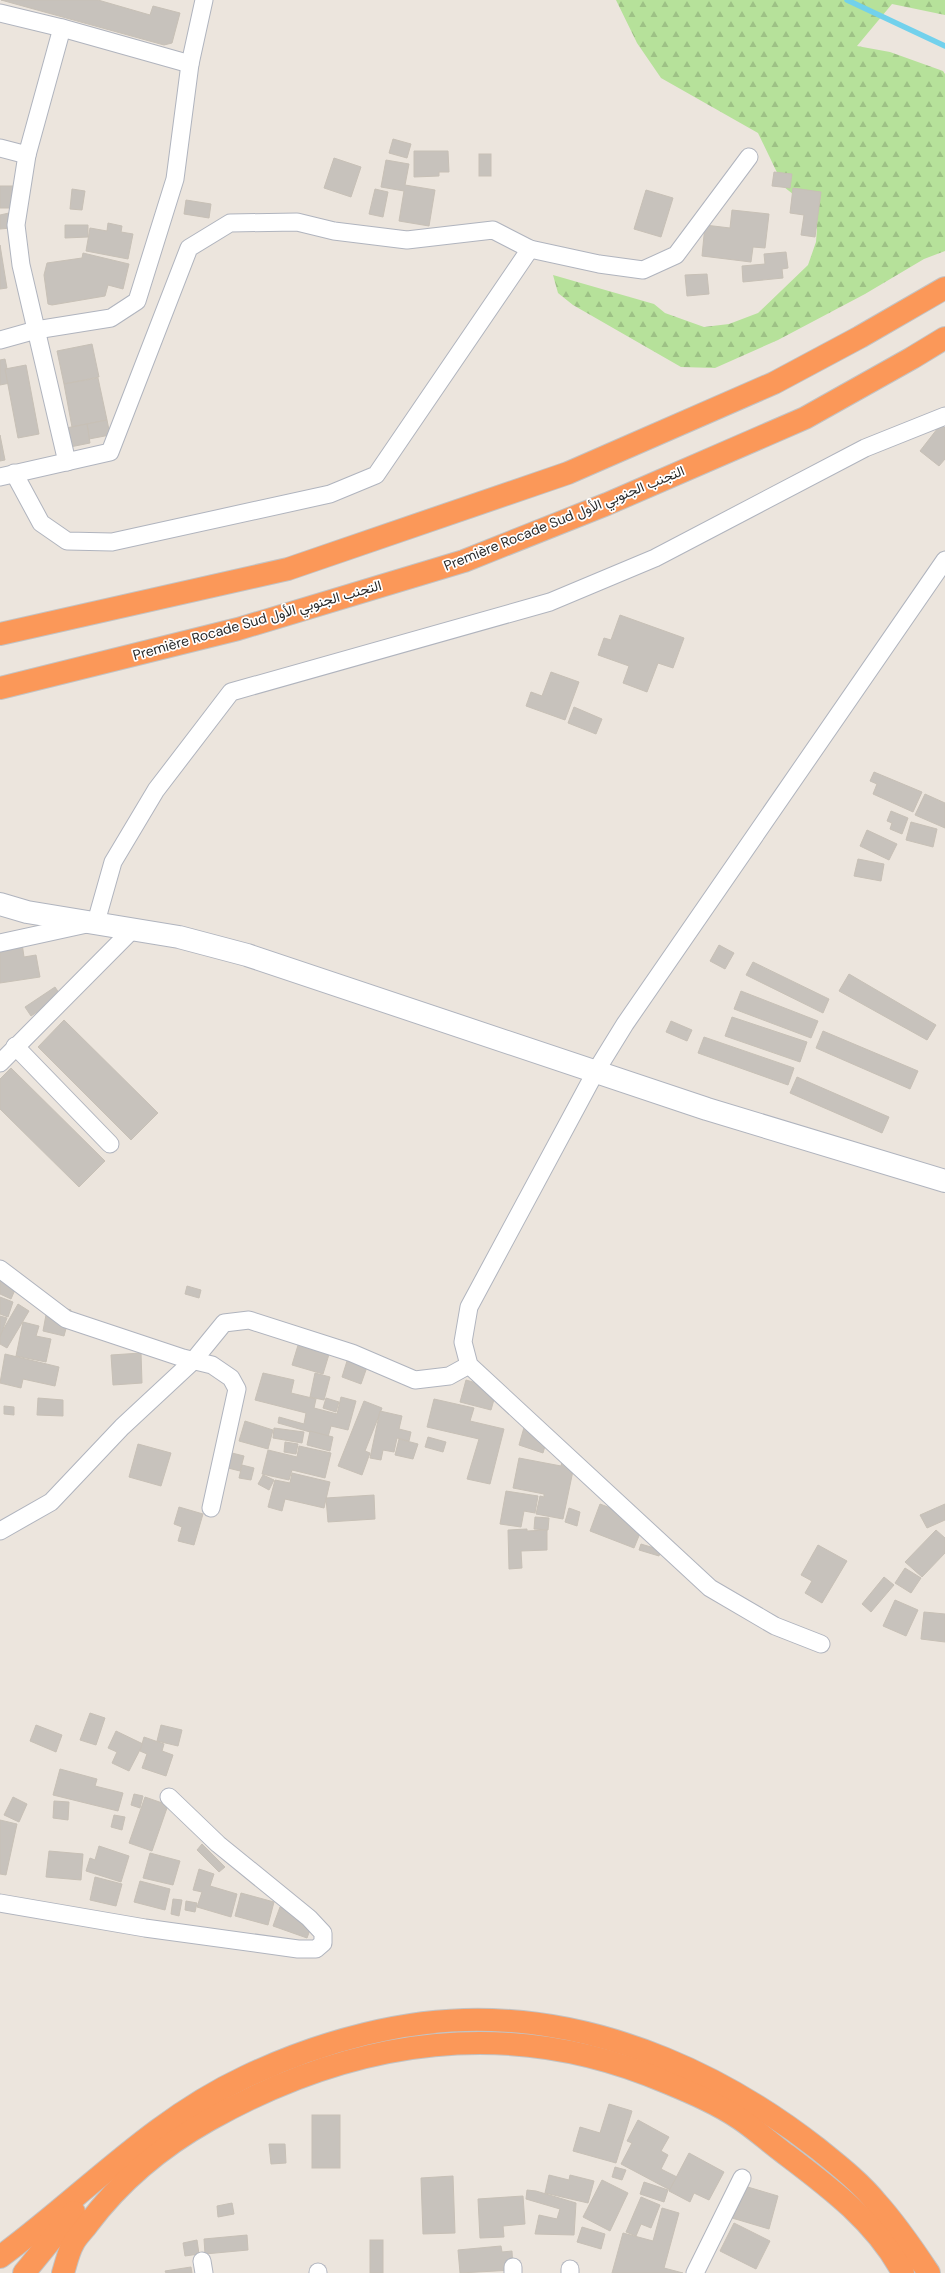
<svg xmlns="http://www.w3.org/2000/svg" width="945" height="2273" viewBox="0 0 945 2273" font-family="'DM Sans',Vazirmatn,sans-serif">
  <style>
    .forest { fill: url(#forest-firs) }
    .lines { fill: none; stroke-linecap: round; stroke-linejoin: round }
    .stream { stroke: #72d1ec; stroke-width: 5.5 }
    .building { fill: #c7c2bc; stroke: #c7c0b6 }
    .street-casing { stroke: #b0b4be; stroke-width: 19 }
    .secondary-casing { stroke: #b0b4be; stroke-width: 24 }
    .highway-casing { stroke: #c3c3c3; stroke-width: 24 }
    .street { stroke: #fff; stroke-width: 17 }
    .secondary { stroke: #fff; stroke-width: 22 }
    .highway { stroke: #fb9859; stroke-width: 22 }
    .labels { text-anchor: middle; stroke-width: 3.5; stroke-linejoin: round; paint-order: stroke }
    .street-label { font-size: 14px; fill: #2a2a2a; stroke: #fff }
  </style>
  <defs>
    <pattern id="forest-firs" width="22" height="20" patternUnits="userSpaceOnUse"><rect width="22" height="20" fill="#b6e19a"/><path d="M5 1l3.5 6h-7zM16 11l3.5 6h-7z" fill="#9dc185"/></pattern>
  </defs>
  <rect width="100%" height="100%" fill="#ece5dd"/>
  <path class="forest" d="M616 0H945V15L892 4 857 46 890 52 943 71 945 74V251L924 259 865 294 778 340 715 368 681 367 573 305 558 293 553 275 654 304 665 313 704 327 729 324 758 313 808 265 816 242 817 229 803 202 784 187 758 133 661 78 637 43Z"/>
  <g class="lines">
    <path class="stream" d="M847 0 945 46"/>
  </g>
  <g class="building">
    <path d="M1 0H98L150 15 153 6 180 13 172 43 164 45Z"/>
    <path d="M393 139 411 144 407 158 389 153Z"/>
    <path d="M414 151H448L449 172H439V176L414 177Z"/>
    <rect x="479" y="154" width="12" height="22"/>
    <path d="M334 158 361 167 351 197 324 188Z"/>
    <path d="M386 160 409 164 405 185 435 190 429 226 399 221 404 191 381 187Z"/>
    <path d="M774 172 792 174 790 188 772 186Z"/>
    <rect x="0" y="186" width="15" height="22"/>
    <path d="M793 188 821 192 815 237 801 235 804 215 790 213Z"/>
    <path d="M72 189 85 191 82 210 70 209Z"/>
    <path d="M375 189 388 192 383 217 369 214Z"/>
    <path d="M646 190 673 198 661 237 634 229Z"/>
    <path d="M186 200 211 204 209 218 184 214Z"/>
    <path d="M732 210 769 214 765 248 753 247 751 262 702 256 705 225 730 228Z"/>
    <path d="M9 213 11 228 0 229V215Z"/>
    <path d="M108 223 122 226 121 232 133 234 128 259 86 251 90 228 107 231Z"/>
    <path d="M65 225H88V237L65 238Z"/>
    <path d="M0 245 7 288 0 289Z"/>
    <path d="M786 252 788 268 782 269 783 278 743 282 742 266 765 264 764 254Z"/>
    <path d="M83 253 129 264 123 289 108 285 105 296 52 305 48 304 44 275 47 263 82 258Z"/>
    <path d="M707 274 709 294 687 296 685 275Z"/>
    <path d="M92 344 99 377 64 384 57 351Z"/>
    <path d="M5 359 10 383 0 385V360Z"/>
    <path d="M26 365 39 434 18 438 5 369Z"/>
    <path d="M98 378 107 420 72 427 64 384Z"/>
    <path d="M107 420 110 435 89 439 87 424Z"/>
    <path d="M87 424 90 443 70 447 66 428Z"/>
    <path d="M941 424 945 428V459L939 466 920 451Z"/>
    <path d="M0 435 5 460 0 461Z"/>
    <path d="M620 615 684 638 673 668 658 663 647 692 623 683 629 666 598 655 604 638 611 640Z"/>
    <path d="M551 672 579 682 565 720 526 706 531 692 542 696Z"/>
    <path d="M574 707 602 719 596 734 568 723Z"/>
    <path d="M874 772 922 792 913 812 873 794 877 784 870 781Z"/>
    <path d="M925 794 945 803V828L915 815Z"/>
    <path d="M891 811 908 818 902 834 890 829 892 823 887 821Z"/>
    <path d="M911 822 937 829 933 847 906 840Z"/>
    <path d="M867 830 897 844 889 860 860 846Z"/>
    <path d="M858 859 884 864 881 881 854 876Z"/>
    <path d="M22 943 24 957 36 955 40 977 0 983V947Z"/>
    <path d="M719 945 734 953 725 969 710 961Z"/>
    <path d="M753 962 829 999 823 1013 746 975Z"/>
    <path d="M849 974 936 1025 927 1040 839 991Z"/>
    <path d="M55 987 61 996 31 1016 25 1007Z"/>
    <path d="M741 991 818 1021 811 1038 734 1009Z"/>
    <path d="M732 1017 807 1042 800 1062 725 1036Z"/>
    <path d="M64 1020 158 1113 131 1140 38 1047Z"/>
    <path d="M671 1021 692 1030 687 1041 666 1032Z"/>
    <path d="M823 1031 918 1071 910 1089 816 1048Z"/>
    <path d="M704 1037 794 1068 788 1085 698 1053Z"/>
    <path d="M11 1068 105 1161 79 1187 0 1109V1079Z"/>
    <path d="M797 1077 889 1117 882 1133 790 1093Z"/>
    <path d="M0 1268 21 1276 11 1299 0 1294Z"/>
    <path d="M187 1286 201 1290 199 1298 185 1294Z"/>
    <path d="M0 1297 13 1302 8 1317 0 1314Z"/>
    <path d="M18 1304 29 1311 7 1348 0 1344V1335Z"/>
    <path d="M48 1304 71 1310 64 1336 43 1331Z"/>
    <path d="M0 1316 7 1318 0 1337Z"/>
    <path d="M23 1322 39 1326 36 1336 51 1339 46 1362 16 1356Z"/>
    <path d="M299 1342 330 1351 323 1374 292 1365Z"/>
    <path d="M141 1353 142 1383 113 1385 111 1355Z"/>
    <path d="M5 1354 59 1367 55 1386 23 1379 21 1388 0 1383Z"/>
    <path d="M347 1361 367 1367 361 1384 342 1377Z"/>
    <path d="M263 1373 294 1380 291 1393 316 1399 314 1408 337 1414 341 1397 356 1401 348 1430 331 1426 328 1437 278 1423 279 1417 304 1424 306 1413 255 1400Z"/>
    <path d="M315 1373 330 1377 324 1400 310 1397Z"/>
    <path d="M466 1380 497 1389 491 1410 460 1402Z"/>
    <path d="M38 1398 63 1400V1416L37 1415Z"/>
    <path d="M326 1398 339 1402 336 1412 323 1408Z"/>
    <path d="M434 1399 474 1408 470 1421 504 1429 490 1484 467 1479 479 1439 427 1427Z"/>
    <path d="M364 1401 382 1408 365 1451 370 1453 362 1475 338 1466Z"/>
    <path d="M4 1406 14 1407V1415L4 1414Z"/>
    <path d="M380 1411 402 1416 399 1429 411 1432 409 1441 397 1438 394 1452 383 1450 381 1460 370 1458Z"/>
    <path d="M245 1421 273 1430 268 1449 239 1441Z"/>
    <path d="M525 1424 547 1439 543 1453 519 1445Z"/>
    <path d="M274 1428 304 1432 302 1443 273 1438Z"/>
    <path d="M310 1431 333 1437 330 1451 307 1445Z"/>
    <path d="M428 1437 446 1442 443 1452 425 1447Z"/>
    <path d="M399 1439 418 1444 413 1459 395 1455Z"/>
    <path d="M285 1442 298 1444 296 1454 284 1452Z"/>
    <path d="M138 1444 171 1453 161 1486 129 1477Z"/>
    <path d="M299 1446 331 1453 325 1478 292 1470 289 1480 262 1474 268 1450 297 1457Z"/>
    <path d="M228 1452 244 1456 240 1471 224 1467Z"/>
    <path d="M519 1458 561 1466 563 1458 575 1461 563 1519 536 1514 540 1496 544 1497V1494L513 1488Z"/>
    <path d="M242 1465 254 1468 251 1480 239 1478Z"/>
    <path d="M292 1473 330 1482 324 1508 285 1499 282 1511 268 1507 275 1480 290 1483Z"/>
    <path d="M263 1475 274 1480 269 1490 258 1484Z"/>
    <path d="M506 1491 538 1496 535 1513 524 1511 521 1527 500 1524Z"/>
    <path d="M374 1495 375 1519 328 1522 326 1498Z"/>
    <path d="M600 1504 645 1521 634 1548 590 1531Z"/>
    <path d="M945 1504V1520L927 1528 920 1515Z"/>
    <path d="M179 1507 203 1514 194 1545 178 1541 182 1527 174 1524Z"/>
    <path d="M569 1508 580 1512 577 1526 565 1522Z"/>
    <path d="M535 1517 549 1518 548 1530 534 1529Z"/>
    <path d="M527 1529V1531L547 1530V1550L521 1551 522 1568 509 1569 508 1530Z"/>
    <path d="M936 1530 945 1538V1553L922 1577 905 1562Z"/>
    <path d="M665 1535 659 1556 639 1550 641 1544 654 1548 657 1539Z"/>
    <path d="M818 1545 847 1561 822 1603 805 1593 812 1581 801 1575Z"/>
    <path d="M905 1568 921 1578 911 1593 895 1583Z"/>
    <path d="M884 1577 894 1585 871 1612 862 1604Z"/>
    <path d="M895 1600 918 1610 906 1636 883 1626Z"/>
    <path d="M924 1612 945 1614V1642L921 1639Z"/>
    <path d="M90 1713 105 1718 96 1745 80 1740Z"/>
    <path d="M36 1725 62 1735 56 1752 30 1741Z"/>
    <path d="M161 1725 182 1730 178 1746 157 1741Z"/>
    <path d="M116 1731 143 1744 129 1771 112 1763 117 1752 108 1748Z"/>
    <path d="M144 1737 164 1744 162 1751 173 1755 166 1776 142 1768 147 1754 140 1751Z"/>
    <path d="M60 1769 97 1779 95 1786 123 1793 118 1811 53 1795Z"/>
    <path d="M134 1794 143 1796 140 1808 131 1805Z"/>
    <path d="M13 1797 27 1804 19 1822 4 1815Z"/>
    <path d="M145 1797 168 1805 152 1851 129 1843Z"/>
    <path d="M54 1801 69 1802 68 1820 53 1818Z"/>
    <path d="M114 1815 125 1817 122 1830 111 1827Z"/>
    <path d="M0 1820 17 1824 6 1875 0 1874Z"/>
    <path d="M202 1844 225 1867 219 1872 197 1850Z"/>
    <path d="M99 1846 129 1856 121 1882 86 1871 90 1858 95 1860Z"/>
    <path d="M49 1851 83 1854 81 1880 46 1877Z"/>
    <path d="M150 1853 180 1861 173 1885 143 1878Z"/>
    <path d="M199 1869 214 1874 210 1886 237 1894 231 1917 197 1907 202 1892 193 1890Z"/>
    <path d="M95 1877 122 1884 116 1906 90 1900Z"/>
    <path d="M140 1881 170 1889 165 1910 134 1902Z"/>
    <path d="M241 1893 274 1902 268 1925 235 1916Z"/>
    <path d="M173 1899 182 1900 179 1916 171 1914Z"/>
    <path d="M186 1901 197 1903 195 1912 185 1910Z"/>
    <path d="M280 1907 314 1919 307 1938 273 1926Z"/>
    <path d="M609 2104 632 2111 616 2163 573 2151 580 2127 600 2133Z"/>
    <rect x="312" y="2115" width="28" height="53"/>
    <path d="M638 2120 669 2137 661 2151 668 2155 661 2169 677 2177 670 2190 621 2164 632 2143 627 2141Z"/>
    <path d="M269 2144H285L286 2163 271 2164Z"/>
    <path d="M689 2153 724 2172 709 2200 694 2193 690 2202 669 2191Z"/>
    <path d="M615 2167 626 2170 622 2180 612 2177Z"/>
    <path d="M549 2175 569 2180 570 2175 594 2181 588 2203 545 2193Z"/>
    <path d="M453 2176 455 2233 423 2234 421 2178Z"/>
    <path d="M602 2180 628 2193 610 2231 583 2217Z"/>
    <path d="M644 2182 668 2190 664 2202 640 2194Z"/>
    <path d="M741 2185 778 2196 769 2229 732 2218Z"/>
    <path d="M527 2190 536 2191 576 2203 574 2235 535 2234 539 2215 557 2219 560 2209 526 2199Z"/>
    <path d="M523 2196 525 2224 503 2226 504 2237 480 2238 478 2199Z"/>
    <path d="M641 2197 660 2205 651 2228 641 2224 636 2236 626 2232Z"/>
    <path d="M232 2203 234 2214 218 2217 217 2206Z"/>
    <path d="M662 2208 679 2213 664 2268 683 2273H612L623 2233 653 2241Z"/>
    <path d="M734 2223 770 2241 756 2269 720 2251Z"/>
    <path d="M582 2227 605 2234 601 2249 577 2242Z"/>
    <path d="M247 2235 248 2250 205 2254 204 2239Z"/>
    <path d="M197 2240 199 2254 185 2256 183 2243Z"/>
    <rect x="370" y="2240" width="13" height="33"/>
    <path d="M501 2246 502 2252 512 2251 513 2270 460 2273 458 2250Z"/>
    <path d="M191 2267 192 2273H166L165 2271Z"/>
  </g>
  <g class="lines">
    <g class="street-casing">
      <g id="street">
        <path d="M0 13 62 28 190 64"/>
        <path d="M62 28 27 155 16 225 21 265 67 462"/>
        <path d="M0 148 27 155"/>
        <path d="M0 340 36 330 111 318 137 301 175 179 190 64 204 0"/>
        <path d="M14 473 41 523 67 541 112 542 330 494 376 475 530 249"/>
        <path d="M0 477 110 452 189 248 230 223 297 222 334 231 407 240 493 230 530 249 599 264 643 270 676 255 749 157"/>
        <path d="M0 943 96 922 113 862 156 790 231 692 550 602 655 558 865 448 945 416"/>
        <path d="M15 1046 110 1144"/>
        <path d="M0 1063 134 928"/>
        <path d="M0 1269 66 1319 183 1358 212 1365 231 1378 237 1389 211 1508"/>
        <path d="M0 1531 51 1502 122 1427 193 1361 224 1323 249 1320 352 1353 415 1380 449 1376 469 1365"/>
        <path d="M821 1644 775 1626 710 1588 469 1365 463 1342 469 1307 596 1071 625 1024 945 560"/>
        <path d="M0 1903 145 1928 298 1949H316L323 1943V1933L309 1918 218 1844 169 1797"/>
        <path d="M202 2261 204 2273"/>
        <path d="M513 2267V2273"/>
        <path d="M570 2269V2273"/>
        <path d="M318 2272V2273"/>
        <path d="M695 2273 742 2178"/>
      </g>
    </g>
    <g class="secondary-casing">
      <path id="secondary" d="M0 904 27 912 179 937 247 955 707 1109 945 1181"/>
    </g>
    <g class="highway-casing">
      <g id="highway">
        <path d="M0 634 288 569 568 473 774 383 860 337 945 288"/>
        <path d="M0 688 238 629 464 561 607 504 805 418 912 358 945 338"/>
        <path d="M0 2257C82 2197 151 2121 245 2077 321 2041 408 2017 492 2020 611 2024 725 2076 817 2148 838 2165 860 2182 877 2203 896 2224 913 2249 929 2273"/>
        <path d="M24 2273 74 2212"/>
        <path d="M63 2273C66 2264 68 2253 73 2244 76 2237 83 2231 88 2224 121 2180 161 2147 209 2120 355 2038 511 2015 668 2083 692 2093 718 2104 740 2119 755 2129 769 2142 784 2153 829 2187 876 2222 903 2273"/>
      </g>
    </g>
    <use href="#street" class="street"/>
    <use href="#secondary" class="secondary"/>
    <use href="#highway" class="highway"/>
  </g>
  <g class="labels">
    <g class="street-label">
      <text transform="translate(564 518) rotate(-22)" y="5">Première Rocade Sud التجنب الجنوبي الأول</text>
      <text transform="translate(257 620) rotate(-16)" y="5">Première Rocade Sud التجنب الجنوبي الأول</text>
    </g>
  </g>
</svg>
